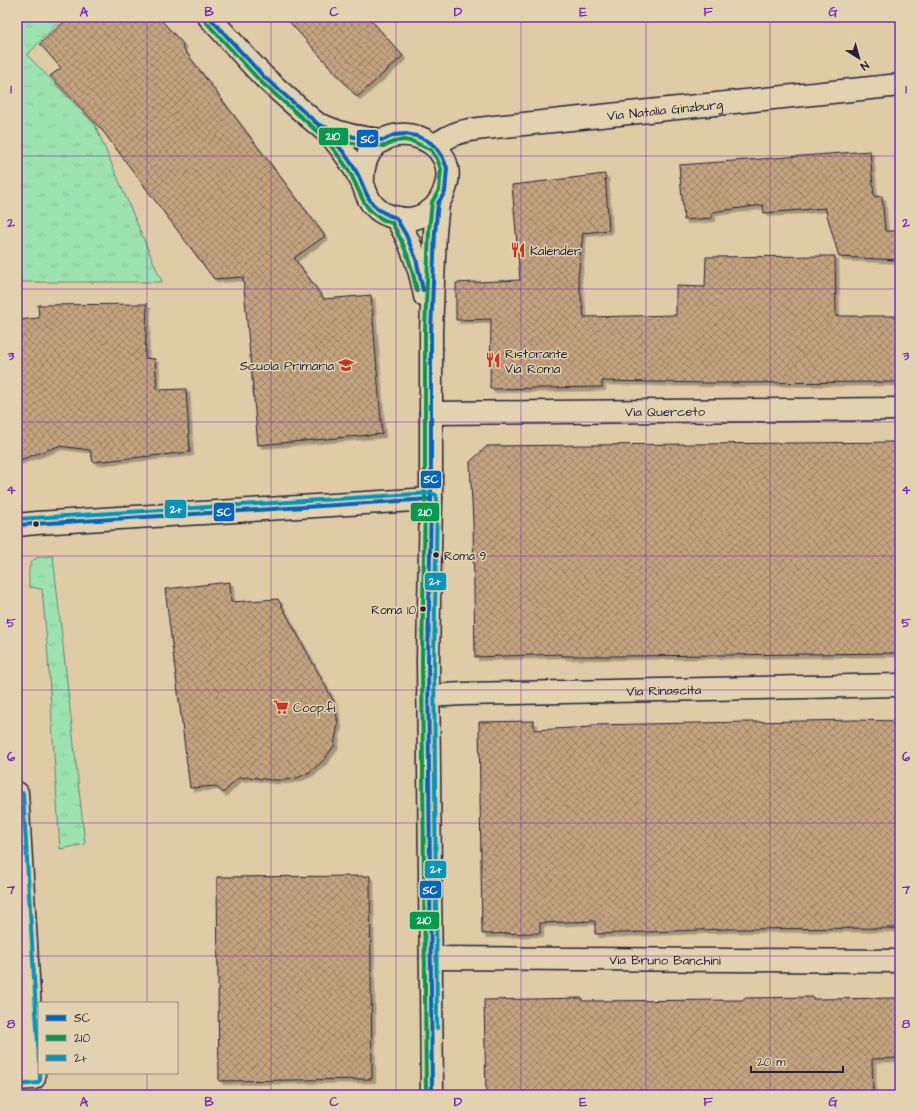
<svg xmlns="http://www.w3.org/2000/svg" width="917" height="1112" viewBox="0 0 917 1112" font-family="'Architects Daughter',sans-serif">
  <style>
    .grass { fill: url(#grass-tufts); stroke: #608276 }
    .building { fill: url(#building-cross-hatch); stroke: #22223b; filter: url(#shadow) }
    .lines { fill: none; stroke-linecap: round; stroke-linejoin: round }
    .street-casing { stroke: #22223b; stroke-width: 25 }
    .secondary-casing { stroke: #22223b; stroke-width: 25 }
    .street { stroke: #e3d2af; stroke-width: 22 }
    .secondary { stroke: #e3d2af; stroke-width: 22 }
    .bus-1-casing { stroke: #e3d2af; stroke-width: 7 }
    .bus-2-casing { stroke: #e3d2af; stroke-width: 7 }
    .bus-3-casing { stroke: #e3d2af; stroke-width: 7 }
    .bus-1 { stroke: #0065bd; stroke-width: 4 }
    .bus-2 { stroke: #03994f; stroke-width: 4 }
    .bus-3 { stroke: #0595b8; stroke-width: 4 }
    .grid { fill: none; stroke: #7b2cbf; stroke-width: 1; stroke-opacity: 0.55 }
    .bus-dot { fill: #22223b; stroke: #e3d2af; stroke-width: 1.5 }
    .labels { text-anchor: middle; stroke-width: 3; stroke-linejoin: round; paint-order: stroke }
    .bus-label { font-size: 12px; fill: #22223b; stroke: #e3d2af; text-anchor: start }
    .street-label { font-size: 13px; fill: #22223b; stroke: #e3d2af }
    .poi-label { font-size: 13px; fill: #22223b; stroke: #e3d2af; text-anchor: start }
    .line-badge { stroke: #e3d2af; stroke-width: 1.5 }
    .badge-label { font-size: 11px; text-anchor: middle; font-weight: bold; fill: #fff }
    .neatline { fill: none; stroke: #7b2cbf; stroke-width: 1.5 }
    .grid-label { font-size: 13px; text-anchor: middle; font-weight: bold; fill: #7b2cbf }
  </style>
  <defs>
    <pattern id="grass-tufts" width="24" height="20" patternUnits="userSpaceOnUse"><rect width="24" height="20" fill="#9de3b0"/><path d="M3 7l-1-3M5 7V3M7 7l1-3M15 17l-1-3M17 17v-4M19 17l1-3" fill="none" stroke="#87c298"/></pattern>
    <pattern id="building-cross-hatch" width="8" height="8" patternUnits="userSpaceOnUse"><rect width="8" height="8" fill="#c3a37f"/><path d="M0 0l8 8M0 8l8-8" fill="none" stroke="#9e8469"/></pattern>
    <filter id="shadow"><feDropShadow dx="3.5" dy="3.5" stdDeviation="0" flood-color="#0004"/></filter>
  </defs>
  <rect width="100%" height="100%" fill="#e0cba7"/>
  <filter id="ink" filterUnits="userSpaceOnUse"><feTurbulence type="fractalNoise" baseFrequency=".025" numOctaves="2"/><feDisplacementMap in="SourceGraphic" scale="8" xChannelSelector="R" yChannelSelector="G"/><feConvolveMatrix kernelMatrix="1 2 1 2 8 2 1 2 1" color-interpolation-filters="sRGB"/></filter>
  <g filter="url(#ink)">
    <g class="grass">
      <path d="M17 17H64L27 55 95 125 162 282H17Z"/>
      <path d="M53 556 85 844 60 849 47 643 42 589 29 587C29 563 26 557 53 556Z"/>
    </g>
    <g class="building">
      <path d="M69 17H158L184 45 182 47 325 236 294 258 324 299 371 295 382 434 258 445 243 277 214 279 102 130 50 76 61 68 40 44Z"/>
      <path d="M285 17H368L403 56 357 97Z"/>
      <path d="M870 151 874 197 882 196 885 231H900V260L839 257 825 208 764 213 763 205 712 212V218L684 220 679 165Z"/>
      <path d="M605 174 609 230 583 233 578 277 584 317 676 315V286L705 287 706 257 835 256 836 316H900V382L709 383 602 381V387L490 389 491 319 456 320V283L520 280 512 185Z"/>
      <path d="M147 304 145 358 155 359 157 390 186 389 190 452 93 462 90 450 59 446 17 461V320L39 318 38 305Z"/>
      <path d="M900 442V653L626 656H562V654L475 657 473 523 470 462 487 446Z"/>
      <path d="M230 582 231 602 278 599 334 702 338 723 334 746 324 760 310 772 297 778 285 780H271L250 777 238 778 223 793 215 786 190 788 165 589Z"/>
      <path d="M856 720 900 721V928L725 929 595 934V921L540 923V933L482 934 479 722 534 721V730L591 727V725Z"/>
      <path d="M370 876 372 1079 219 1081 217 877Z"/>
      <path d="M813 997V999L900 998V1058L872 1059 873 1095H486L484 1000 582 998V1001L744 1000V998Z"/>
    </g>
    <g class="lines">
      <g class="street-casing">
        <g id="street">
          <path id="s1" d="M435 146C454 130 469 130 494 127L900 85"/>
          <path id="s2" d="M431 413 900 409"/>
          <path d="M17 525 37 523 431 499"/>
          <path id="s3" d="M428 696 463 694 900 685"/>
          <path d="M17 793 34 1078 17 1079"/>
          <path id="s4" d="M431 958 900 961"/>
        </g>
      </g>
      <g class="secondary-casing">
        <g id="secondary">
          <path d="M209 17C228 37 245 58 264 77 279 91 294 104 309 117 317 124 325 130 332 137 344 151 354 166 362 182 366 191 367 199 374 206 383 216 395 218 407 219 419 219 434 211 440 200 478 132 359 103 363 184"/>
          <path d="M323 126C343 135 362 139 384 140"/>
          <path d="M396 218C411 242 420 268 425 296"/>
          <path d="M432 1095 428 660 431 499V332L435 232 438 203"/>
        </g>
      </g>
      <use href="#street" class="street"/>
      <use href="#secondary" class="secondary"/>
      <g class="bus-1-casing">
        <g id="bus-1">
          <path d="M209 17 264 77 319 125 354 137 370 139 384 140 394 135 405 134 416 136 426 140 435 146 442 156 447 168 445 192 438 203 435 232 431 332V499L428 660 432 1095"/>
          <path d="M313 120C329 134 342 148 353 166 369 191 363 207 396 218L406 235 416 259 423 290"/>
          <path d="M17 525 431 499"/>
        </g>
      </g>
      <g class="bus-2-casing">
        <g id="bus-2">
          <path d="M205 21 260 81 316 130 352 143 369 145 385 146 396 141 405 140 414 142 431 150 437 159 441 169 439 190 432 202 429 231 425 332V499L422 660 426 1095"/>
          <path d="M309 124C325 138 338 153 349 171 363 195 361 213 392 223 406 247 411 264 417 291"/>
        </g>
      </g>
      <g class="bus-3-casing">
        <g id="bus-3">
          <path d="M17 519 431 493 436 495 437 499 434 660 437 1028"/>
          <path d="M23 793 39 1061"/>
          <path d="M17 1085 37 1083 40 1080V1073"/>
        </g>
      </g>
      <use href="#bus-1" class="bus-1"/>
      <use href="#bus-2" class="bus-2"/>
      <use href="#bus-3" class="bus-3"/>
    </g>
  </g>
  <path class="grid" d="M147 17V1003M271 17V1095M396 17V1095M521 17V1095M646 17V1095M770 17V1095M17 156H900M17 289H900M17 422H900M17 556H900M17 690H900M17 823H900M17 956H900M147 1073V1095"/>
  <defs>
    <g id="restaurant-bare" transform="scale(1.2)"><path d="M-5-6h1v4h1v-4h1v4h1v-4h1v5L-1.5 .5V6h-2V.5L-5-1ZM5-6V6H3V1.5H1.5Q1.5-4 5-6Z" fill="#c8321e" stroke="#e3d2af" stroke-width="2.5" paint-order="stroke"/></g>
    <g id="school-bare" transform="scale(1.2)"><path d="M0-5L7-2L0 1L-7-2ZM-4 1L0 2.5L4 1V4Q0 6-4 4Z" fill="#c8321e" stroke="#e3d2af" stroke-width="2.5" paint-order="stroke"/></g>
    <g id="supermarket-bare" transform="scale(1.2)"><path d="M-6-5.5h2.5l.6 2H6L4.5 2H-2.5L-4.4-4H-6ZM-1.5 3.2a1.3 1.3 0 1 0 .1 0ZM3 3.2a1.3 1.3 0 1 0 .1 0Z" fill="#c8321e" stroke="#e3d2af" stroke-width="2.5" paint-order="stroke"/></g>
  </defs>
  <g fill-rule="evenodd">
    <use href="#restaurant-bare" x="518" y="250"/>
    <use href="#restaurant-bare" x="493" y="360"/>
    <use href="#school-bare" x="346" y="365"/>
    <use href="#supermarket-bare" x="281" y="707"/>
  </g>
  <g class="bus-dot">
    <circle cx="36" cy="524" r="3.5"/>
    <circle cx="436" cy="555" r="3.5"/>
    <circle cx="423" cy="609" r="3.5"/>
  </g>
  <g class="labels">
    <g class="bus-label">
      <text x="444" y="560">Roma 9</text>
      <text x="416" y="614" text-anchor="end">Roma 10</text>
    </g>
    <g class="street-label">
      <text dy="5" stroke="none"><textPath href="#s1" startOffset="235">Via Natalia Ginzburg</textPath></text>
      <text dy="5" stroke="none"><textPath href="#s2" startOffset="234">Via Querceto</textPath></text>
      <text dy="5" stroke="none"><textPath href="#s3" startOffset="236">Via Rinascita</textPath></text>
      <text dy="5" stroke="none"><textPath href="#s4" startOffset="234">Via Bruno Banchini</textPath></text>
    </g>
    <g class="poi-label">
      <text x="530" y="255">Kalender</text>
      <text x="505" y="358">Ristorante<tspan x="505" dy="15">Via Roma</tspan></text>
      <text x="334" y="370" text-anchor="end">Scuola Primaria</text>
      <text x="293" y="712">Coop.fi</text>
    </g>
  </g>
  <g class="line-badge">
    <rect x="318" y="127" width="31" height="19" rx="4" fill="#03994f"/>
    <rect x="356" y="129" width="23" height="19" rx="4" fill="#0065bd"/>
    <rect x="420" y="470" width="22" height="19" rx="4" fill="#0065bd"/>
    <rect x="164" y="499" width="23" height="20" rx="4" fill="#0595b8"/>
    <rect x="410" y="502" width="30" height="20" rx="4" fill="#03994f"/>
    <rect x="213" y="502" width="22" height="20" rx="4" fill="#0065bd"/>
    <rect x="424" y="572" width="23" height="19" rx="4" fill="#0595b8"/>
    <rect x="424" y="860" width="23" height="19" rx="4" fill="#0595b8"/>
    <rect x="419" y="880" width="23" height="19" rx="4" fill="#0065bd"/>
    <rect x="409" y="911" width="31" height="19" rx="4" fill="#03994f"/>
  </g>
  <g class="badge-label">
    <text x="333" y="140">210</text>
    <text x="368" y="143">SC</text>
    <text x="431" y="483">SC</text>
    <text x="176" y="513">2+</text>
    <text x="425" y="516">210</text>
    <text x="224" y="516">SC</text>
    <text x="435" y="585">2+</text>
    <text x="436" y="873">2+</text>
    <text x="430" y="894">SC</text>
    <text x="424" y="924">210</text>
  </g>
  <rect width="917" height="1112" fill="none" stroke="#e3d2af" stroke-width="44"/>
  <rect x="38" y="1002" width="140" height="72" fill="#e3d2af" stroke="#968c81"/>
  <rect x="46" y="1015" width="20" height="6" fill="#0065bd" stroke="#968c81"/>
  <text x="74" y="1022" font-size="12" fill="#22223b">SC</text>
  <rect x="46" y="1035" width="20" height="6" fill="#03994f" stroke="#968c81"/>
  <text x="74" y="1042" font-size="12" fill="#22223b">210</text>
  <rect x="46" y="1055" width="20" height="6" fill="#0595b8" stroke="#968c81"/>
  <text x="74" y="1062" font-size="12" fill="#22223b">2+</text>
  <g transform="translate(859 58) rotate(143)" stroke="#e3d2af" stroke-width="3" paint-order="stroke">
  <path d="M0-3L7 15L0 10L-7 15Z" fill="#22223b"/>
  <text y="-6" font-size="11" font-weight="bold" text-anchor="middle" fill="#22223b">N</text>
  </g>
  <path d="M751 1066v6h92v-6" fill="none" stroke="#22223b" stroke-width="2"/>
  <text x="757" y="1066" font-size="12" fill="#22223b" stroke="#e3d2af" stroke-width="3" paint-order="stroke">20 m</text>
  <rect x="22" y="22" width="873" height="1068" class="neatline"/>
  <g class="grid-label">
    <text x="84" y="16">A</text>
    <text x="209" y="16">B</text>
    <text x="334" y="16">C</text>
    <text x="458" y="16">D</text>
    <text x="583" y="16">E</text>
    <text x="708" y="16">F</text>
    <text x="833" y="16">G</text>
    <text x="11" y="93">1</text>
    <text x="906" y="93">1</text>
    <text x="11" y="227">2</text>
    <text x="906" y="227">2</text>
    <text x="11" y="360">3</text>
    <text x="906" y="360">3</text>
    <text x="11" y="494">4</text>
    <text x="906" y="494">4</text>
    <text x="11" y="627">5</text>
    <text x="906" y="627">5</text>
    <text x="11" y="761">6</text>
    <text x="906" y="761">6</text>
    <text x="11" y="894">7</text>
    <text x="906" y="894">7</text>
    <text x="11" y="1028">8</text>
    <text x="906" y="1028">8</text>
    <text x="84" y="1106">A</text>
    <text x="209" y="1106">B</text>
    <text x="334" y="1106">C</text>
    <text x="458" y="1106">D</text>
    <text x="583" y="1106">E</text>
    <text x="708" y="1106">F</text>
    <text x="833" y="1106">G</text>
  </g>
</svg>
